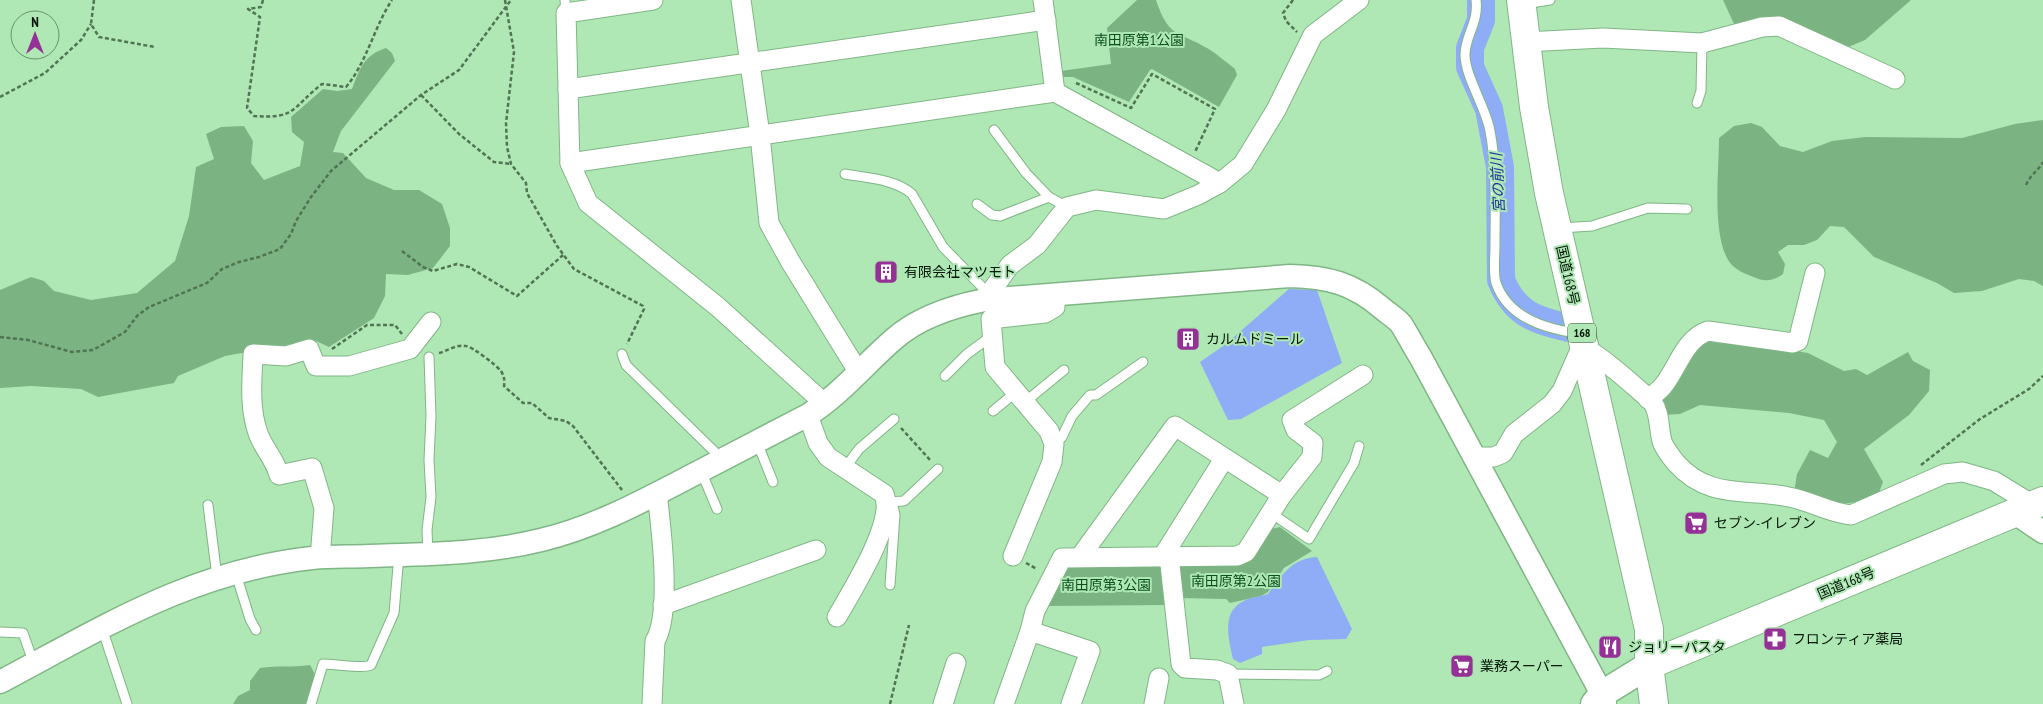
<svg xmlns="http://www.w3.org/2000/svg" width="2043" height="704" viewBox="0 0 2043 704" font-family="'PT Sans Narrow','Noto Sans JP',sans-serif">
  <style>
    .green { fill: #7bb482 }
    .water { fill: #8facf6 }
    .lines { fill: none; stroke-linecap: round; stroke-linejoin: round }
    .river { stroke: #8facf6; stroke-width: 28 }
    .service-casing { stroke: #80b686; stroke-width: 11 }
    .minor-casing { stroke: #80b686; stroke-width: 21 }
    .tertiary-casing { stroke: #80b686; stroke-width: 25 }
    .secondary-casing { stroke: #80b686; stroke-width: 29 }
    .trunk-casing { stroke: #80b686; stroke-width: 30 }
    .path { stroke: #507454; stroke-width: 2.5; stroke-dasharray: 4 2.5; stroke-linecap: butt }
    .service { stroke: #fff; stroke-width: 9 }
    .minor { stroke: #fff; stroke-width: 19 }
    .tertiary { stroke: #fff; stroke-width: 22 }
    .secondary { stroke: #fff; stroke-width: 26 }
    .trunk { stroke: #fff; stroke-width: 28 }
    .labels { text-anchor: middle; stroke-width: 4; stroke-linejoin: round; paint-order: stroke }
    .shield { fill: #afe7b5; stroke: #36553a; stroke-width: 1 }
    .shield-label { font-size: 12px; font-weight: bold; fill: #021605 }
    .park-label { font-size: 14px; fill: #0a4f1e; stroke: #afe7b5 }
    .poi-label { font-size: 14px; fill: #021605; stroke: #afe7b5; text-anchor: start }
    .street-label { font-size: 14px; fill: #021605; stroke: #afe7b5 }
    .water-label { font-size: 15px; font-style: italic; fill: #1d339c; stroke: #afe7b5 }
  </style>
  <rect width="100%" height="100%" fill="#afe7b5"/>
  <g class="green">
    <path d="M1137 0H1156C1169 38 1176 30 1207 48 1217 54 1226 62 1235 69L1237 75 1219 107 1152 69 1150 70 1129 102 1073 77H1059L1061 71 1111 64 1107 28Z"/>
    <path d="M1723 0H1911L1865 40 1846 48 1809 32 1793 22 1776 17 1735 26Z"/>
    <path d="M386 48 392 53 395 61 341 131 333 152 343 153 366 178 394 190H419L442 204 450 228V246L433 268 408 275 386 274 385 296 374 318 329 347 314 340 225 356 178 376 174 383 98 397 81 389 31 386 0 388V290L31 277 44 281 54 291 91 300 137 293 175 261 189 216 196 167 214 159 206 134 221 127 244 126 253 141 251 163 264 180 300 166 304 142 292 132 291 117 323 89 337 91 352 89C360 68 364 55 386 48Z"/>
    <path d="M2043 120V286L2034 281 2019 279 1982 291 1954 293 1937 283 1874 257 1844 227 1830 226 1817 240 1804 245H1788L1778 252 1785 264 1783 274C1771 282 1764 282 1751 276 1741 272 1732 268 1727 258 1712 229 1719 171 1719 138L1734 126 1751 123 1762 127 1780 146 1803 152 1832 141 1865 137 1962 138 2015 124Z"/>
    <path d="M1728 340 1808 353 1844 371 1856 369 1867 375 1908 352 1913 361 1930 370 1929 391 1909 415 1864 449 1883 482 1878 495C1842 510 1829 502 1794 493L1797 474 1810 450 1828 458 1837 442 1824 420 1789 413 1700 405 1680 414 1663 415 1662 398 1673 377 1703 342Z"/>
    <path d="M1280 527 1312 551 1284 568 1268 592 1261 596 1230 603 1226 599 1179 598 1175 572 1183 563 1247 562 1271 529Z"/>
    <path d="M1074 564H1150L1161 568 1165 605 1047 606 1063 571Z"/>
    <path d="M310 665 317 678 314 704H233L238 696 250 690V681L260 668C277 665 293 668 310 665Z"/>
  </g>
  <g class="water">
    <path d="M1289 289 1317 290 1342 363 1241 419 1228 420 1200 362 1226 344Z"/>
    <path d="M1317 557 1352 629 1346 639 1309 640 1262 647V654L1240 663 1233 659C1229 640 1221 613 1242 602 1250 597 1260 597 1268 594 1281 575 1293 558 1317 557Z"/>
  </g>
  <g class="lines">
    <path class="river" d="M1481 0V20L1470 48V67L1489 109 1500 167 1501 280C1516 317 1538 320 1573 329"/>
    <g class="service-casing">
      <g id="service">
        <path d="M565 0 566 13"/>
        <path d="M1476 0C1479 23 1465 35 1465 55 1465 76 1486 108 1490 131 1497 168 1495 208 1495 245 1495 257 1493 273 1496 283 1508 317 1545 329 1577 333"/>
        <path d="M1524 4 1550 0"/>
        <path d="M1697 103 1701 91 1702 43"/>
        <path d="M994 130 1026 173 1049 197"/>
        <path d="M845 174C867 178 895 179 912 194L943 247 989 294"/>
        <path d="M977 204 992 215 1000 216 1049 197 1067 207"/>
        <path d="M1560 228 1592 226 1648 208 1687 209"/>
        <path d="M622 354 626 365 721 458"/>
        <path d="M945 376 967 354 993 335"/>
        <path d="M1025 402 1064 370"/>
        <path d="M993 411 1016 392"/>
        <path d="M757 442 773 482"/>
        <path d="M1054 444 1062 437 1072 416 1090 395H1096L1143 362"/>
        <path d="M845 468 859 449 894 419"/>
        <path d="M701 471 717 509"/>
        <path d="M888 502 904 501 938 469"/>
        <path d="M208 505 217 577"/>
        <path d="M1271 513 1309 539 1354 463 1359 446"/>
        <path d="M428 554 427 530 431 497 429 460 431 416 429 357"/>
        <path d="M236 574 250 619 256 630"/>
        <path d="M890 585 895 515 892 502"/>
        <path d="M102 628 127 704"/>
        <path d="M0 632 23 633 34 664"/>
        <path d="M1228 674 1319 675 1327 671"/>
        <path d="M311 704 323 664C333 664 365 669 371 665L394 613 399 555"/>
      </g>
    </g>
    <g class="minor-casing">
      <g id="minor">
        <path d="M653 0 566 13 570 163 588 203 718 307 825 404"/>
        <path d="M741 0 760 135 769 223 790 261 859 373"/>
        <path d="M1043 0 1055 92"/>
        <path d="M1525 42 1603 38 1702 43 1762 27 1779 26 1895 79"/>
        <path d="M568 89 1046 20"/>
        <path d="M570 163 1055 92 1220 183"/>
        <path d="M985 300 1010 265 1037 245 1067 207 1096 200 1164 209 1198 195 1220 183 1243 164 1276 110 1313 35 1359 0"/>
        <path d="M1585 348C1605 360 1622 375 1639 390 1643 394 1650 399 1653 403 1661 415 1658 431 1663 444 1666 450 1672 458 1676 463 1709 500 1746 488 1789 497 1811 501 1829 513 1851 515L1944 474 1963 472 1994 481 2033 505"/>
        <path d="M1648 399C1653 395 1659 391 1663 386 1678 368 1684 339 1708 331L1793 343 1798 341 1815 273"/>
        <path d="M808 415 818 443 828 457 884 494C896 522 852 590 837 617"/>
        <path d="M1474 457H1494L1503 453 1514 434 1552 404 1562 391 1584 341"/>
        <path d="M1013 556 1052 462 1054 444 1049 431 995 367 991 319 1045 313 1055 307V294"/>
        <path d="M1163 556 1224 459"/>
        <path d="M1169 556 1181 664 1185 668 1217 670 1228 674 1234 704"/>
        <path d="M1080 557 1175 426 1282 495"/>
        <path d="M320 558 324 508 312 468 279 475C275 459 263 448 258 433 249 408 252 380 253 354L286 356 309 349 316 366H349L410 349 431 322"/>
        <path d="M663 605 816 550"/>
        <path d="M1030 631 1090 651 1071 704"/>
        <path d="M652 704 655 641C672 613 661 527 657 493"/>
        <path d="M943 704 956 663"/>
        <path d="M1004 704 1030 631 1035 611 1062 558 1237 556 1246 552 1282 495 1312 457 1313 443 1296 430 1292 420 1363 375"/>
        <path d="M1154 704 1159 678"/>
      </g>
    </g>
    <g class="tertiary-casing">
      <g id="tertiary">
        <path d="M2015 513 2043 532"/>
        <path d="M0 682C104 627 192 571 312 558 331 556 350 557 369 556 427 554 484 554 541 540 592 528 639 503 685 479 726 458 767 436 808 415 841 394 865 364 894 339 919 317 954 306 985 300L1290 276C1328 277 1353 283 1383 309 1389 314 1396 318 1401 324 1408 335 1414 347 1421 358L1602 694"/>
      </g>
    </g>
    <g class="secondary-casing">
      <path id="secondary" d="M1594 704 1602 694 1649 665"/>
    </g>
    <g class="trunk-casing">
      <g id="trunk">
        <path d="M1521 0 1534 107 1549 193 1649 629V665L1654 704"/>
        <path d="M1649 665 2043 501"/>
        <path d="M1602 704V694"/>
      </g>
    </g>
    <g class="path">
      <path d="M94 0 91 24 99 37 155 47"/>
      <path d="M263 0 261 7 248 9 260 17 247 108 254 116C297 119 291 108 322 84L346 87C367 62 374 27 392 0"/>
      <path d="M505 0 514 52 506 123 507 147 511 164 526 183 527 193 557 246 574 269 643 306 644 309 627 344"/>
      <path d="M1293 0 1283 13 1286 21 1297 32"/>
      <path d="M1076 83 1131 108 1152 74 1215 109 1195 152"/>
      <path d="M421 95 459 134 494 162 511 164"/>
      <path d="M0 97 45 73 81 40 91 24"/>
      <path d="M2026 185C2030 175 2038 171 2043 162"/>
      <path d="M402 251 423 267 433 271 457 264 469 267 517 296 563 255"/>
      <path d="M0 337 28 340 72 352 93 350 125 332 137 316 149 307 207 283 222 269 239 262 259 257 280 249 291 234 296 221 311 197 331 171 421 95 459 70 511 0"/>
      <path d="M332 349 367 325H395L402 334"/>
      <path d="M439 353C447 351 457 344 466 346 473 347 496 365 501 371 504 376 505 380 504 386L523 403H532L549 418 566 421 573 426 622 490"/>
      <path d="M901 428 931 461"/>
      <path d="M1921 465 1980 419 2029 389 2043 376"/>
      <path d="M1026 563 1037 569"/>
      <path d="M890 704 909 625"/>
    </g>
    <use href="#service" class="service"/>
    <use href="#minor" class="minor"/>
    <use href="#tertiary" class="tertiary"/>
    <use href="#secondary" class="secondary"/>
    <use href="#trunk" class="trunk"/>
  </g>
  <defs>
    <g id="building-square" transform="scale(1.25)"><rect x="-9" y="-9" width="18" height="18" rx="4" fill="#953096" stroke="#afe7b5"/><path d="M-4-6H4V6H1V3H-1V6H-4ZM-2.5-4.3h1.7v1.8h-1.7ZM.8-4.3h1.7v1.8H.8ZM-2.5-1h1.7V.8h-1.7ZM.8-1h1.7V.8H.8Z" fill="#fff"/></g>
    <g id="supermarket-square" transform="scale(1.25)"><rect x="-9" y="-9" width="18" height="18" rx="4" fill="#953096" stroke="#afe7b5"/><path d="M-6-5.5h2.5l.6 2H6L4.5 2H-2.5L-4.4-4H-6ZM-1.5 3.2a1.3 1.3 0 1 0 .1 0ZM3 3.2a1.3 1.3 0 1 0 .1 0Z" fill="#fff"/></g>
    <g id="pharmacy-square" transform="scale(1.25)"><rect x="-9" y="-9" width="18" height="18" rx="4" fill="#953096" stroke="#afe7b5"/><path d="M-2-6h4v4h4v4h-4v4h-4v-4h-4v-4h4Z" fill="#fff"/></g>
    <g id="restaurant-square" transform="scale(1.25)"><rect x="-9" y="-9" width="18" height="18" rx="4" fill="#953096" stroke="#afe7b5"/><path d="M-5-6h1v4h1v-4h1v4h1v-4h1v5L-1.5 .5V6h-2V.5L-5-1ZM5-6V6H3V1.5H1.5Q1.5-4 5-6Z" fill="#fff"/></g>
  </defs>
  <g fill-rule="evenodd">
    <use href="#building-square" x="886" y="272"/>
    <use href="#building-square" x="1188" y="339"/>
    <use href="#supermarket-square" x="1696" y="523"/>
    <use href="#pharmacy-square" x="1775" y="639"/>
    <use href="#restaurant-square" x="1610" y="647"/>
    <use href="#supermarket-square" x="1462" y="666"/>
  </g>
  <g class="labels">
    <rect class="shield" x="1568" y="323.5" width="28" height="19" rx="4"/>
    <g class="shield-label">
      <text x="1582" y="337">168</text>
    </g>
    <g class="park-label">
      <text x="1139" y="45">南田原第1公園</text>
      <text x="1236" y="586">南田原第2公園</text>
      <text x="1106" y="590">南田原第3公園</text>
    </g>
    <g class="poi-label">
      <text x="904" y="277">有限会社マツモト</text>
      <text x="1206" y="344">カルムドミール</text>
      <text x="1714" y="528">セブン-イレブン</text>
      <text x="1792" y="644">フロンティア薬局</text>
      <text x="1628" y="652">ジョリーパスタ</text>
      <text x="1480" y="671">業務スーパー</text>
    </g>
    <g class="street-label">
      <text transform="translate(1568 275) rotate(77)" y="5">国道168号</text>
      <text transform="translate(1846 583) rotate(-23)" y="5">国道168号</text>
    </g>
    <g class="water-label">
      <text transform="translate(1498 183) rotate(-93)" y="5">宮の前川</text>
    </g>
  </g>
  <g transform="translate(35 35)"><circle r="24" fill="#afe7b5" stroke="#6a936f"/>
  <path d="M0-4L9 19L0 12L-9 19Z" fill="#953096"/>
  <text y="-8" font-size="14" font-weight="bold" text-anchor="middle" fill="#021605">N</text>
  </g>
</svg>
